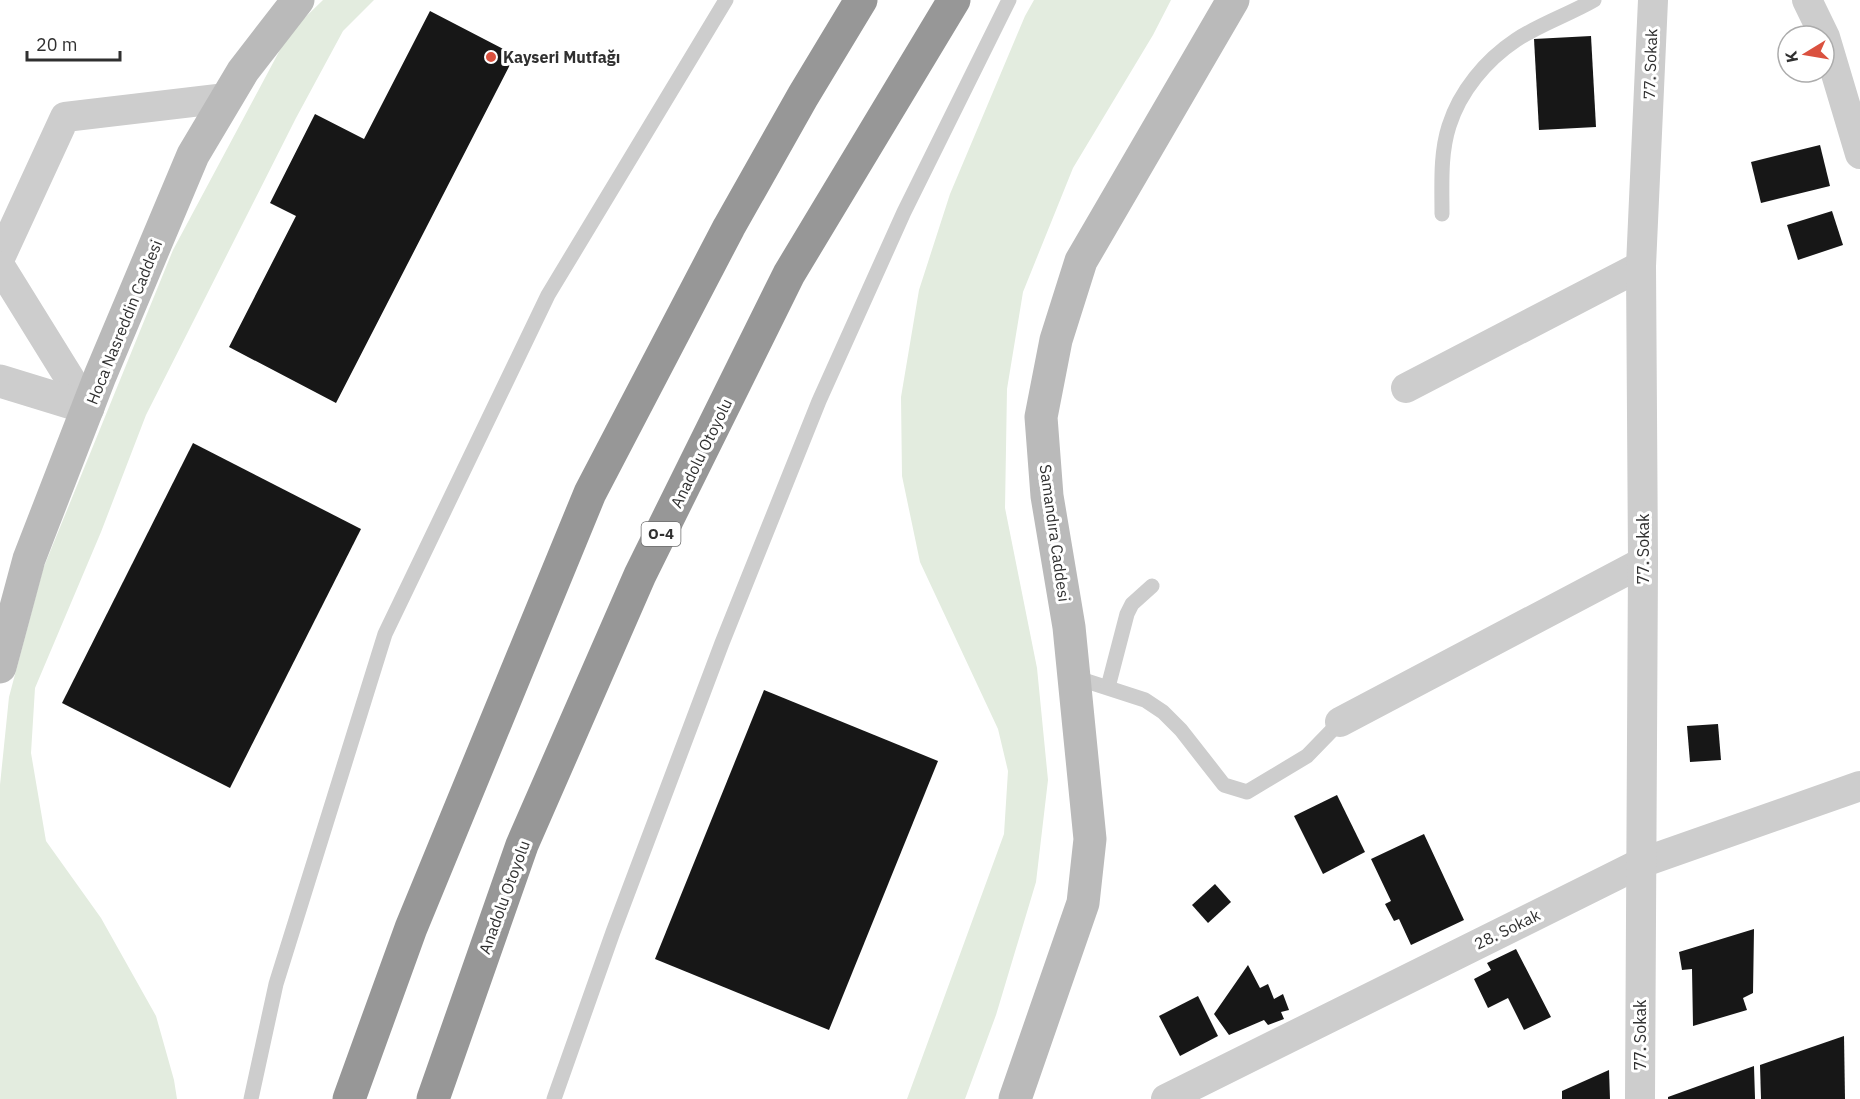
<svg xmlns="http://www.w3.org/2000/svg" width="1860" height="1099" viewBox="0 0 1860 1099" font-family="'IBM Plex Sans',sans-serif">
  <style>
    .green { fill: #e3ecdf }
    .building { fill: #171717 }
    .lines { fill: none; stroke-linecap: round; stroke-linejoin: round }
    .service { stroke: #cdcdcd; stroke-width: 15 }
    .minor { stroke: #cdcdcd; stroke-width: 30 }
    .tertiary { stroke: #cdcdcd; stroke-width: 33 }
    .secondary { stroke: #bababa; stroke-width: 33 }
    .motorway { stroke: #979797; stroke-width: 33 }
    .poi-dot { fill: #da513f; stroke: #fff; stroke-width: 2 }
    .labels { text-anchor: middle; stroke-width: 6; stroke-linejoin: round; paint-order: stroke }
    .shield { fill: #fff; stroke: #6e6e6e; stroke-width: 1.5 }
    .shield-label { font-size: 15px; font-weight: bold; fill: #303030 }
    .poi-label { font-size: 16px; font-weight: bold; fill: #303030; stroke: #fff; text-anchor: start }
    .street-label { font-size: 16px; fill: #303030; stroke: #fff }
  </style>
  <rect width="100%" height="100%" fill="#fff"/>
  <g class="green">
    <path d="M323 0H374L343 31 296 118 146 415 101 532 35 688 31 753 46 841 101 918 156 1016 174 1080 177 1099H0V785L9 697 43 569 173 250 289 33Z"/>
    <path d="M1034 0H1171L1153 35 1073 168 1023 292 1007 389 1005 508 1037 668 1048 780 1036 882 996 1015 965 1099H907L1004 834 1008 771 998 729 920 562 902 476 901 397 919 290 950 194 1025 16Z"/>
  </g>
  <g class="building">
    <path d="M430 11 515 55 336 403 229 347 296 216 270 203 315 114 364 139Z"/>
    <path d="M1591 36 1596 127 1539 130 1534 39Z"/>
    <path d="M1820 145 1830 186 1761 203 1751 162Z"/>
    <path d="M1832 211 1843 245 1798 260 1787 225Z"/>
    <path d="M193 443 361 529 230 788 62 703Z"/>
    <path d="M764 690 938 761 829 1030 655 959Z"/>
    <path d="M1718 724 1721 760 1690 762 1687 726Z"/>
    <path d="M1337 795 1365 852 1323 874 1294 816Z"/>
    <path d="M1424 834 1464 920 1411 945 1399 919 1394 921 1385 904 1391 901 1371 859Z"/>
    <path d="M1215 884 1231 902 1208 923 1192 905Z"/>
    <path d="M1754 929 1753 993 1743 998 1747 1010 1693 1026 1692 969 1682 970 1679 952Z"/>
    <path d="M1516 949 1551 1017 1524 1030 1508 998 1488 1008 1474 979 1491 970 1487 963Z"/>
    <path d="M1248 965 1260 988 1268 984 1274 999 1283 994 1289 1010 1281 1012 1284 1019 1268 1025 1264 1020 1229 1035 1214 1014Z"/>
    <path d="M1198 996 1218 1036 1180 1056 1159 1016Z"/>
    <path d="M1844 1036 1845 1099H1761L1760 1065Z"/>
    <path d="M1754 1066 1755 1099H1668V1097Z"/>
    <path d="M1609 1070 1610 1099H1562V1091Z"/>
  </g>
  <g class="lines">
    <g class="service">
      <path d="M1442 214C1442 185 1440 154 1449 126 1460 91 1486 60 1516 40 1540 24 1570 14 1594 0"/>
      <path d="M1074 677 1145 700 1163 712 1181 730 1224 785 1247 792 1307 756 1340 722"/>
      <path d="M1108 687 1127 614 1132 604 1152 586"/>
      <path d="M251 1099 276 984 385 634 548 295 726 0"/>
      <path d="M554 1099 613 932 722 643 819 401 904 212 1009 0"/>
    </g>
    <g class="minor">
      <path d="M1807 0 1825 37 1860 154"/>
      <path d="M0 258 65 117 226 98"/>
      <path d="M0 266 88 408"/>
      <path d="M1406 388 1641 266"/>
      <path d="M1340 722 1643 562"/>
      <path d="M1166 1099 1641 863 1860 786"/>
      <path d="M1640 1099 1643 562 1641 266 1653 0"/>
    </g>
    <path class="tertiary" d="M0 381 88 408"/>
    <g class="secondary">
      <path d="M0 667 29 559 100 376 193 155 243 71 298 0"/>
      <path d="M1015 1099 1083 903 1090 839 1069 627 1047 496 1041 417 1056 340 1081 261 1233 0"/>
    </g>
    <g class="motorway">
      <path d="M349 1099 411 928 590 493 729 227 803 96 861 0"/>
      <path d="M433 1099 522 845 640 575 789 274 954 0"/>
    </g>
  </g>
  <circle class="poi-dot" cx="491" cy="57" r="6"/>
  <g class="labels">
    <rect class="shield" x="641.5" y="522" width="39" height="24" rx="4.5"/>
    <g class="shield-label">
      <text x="661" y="539">O-4</text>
    </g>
    <g class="poi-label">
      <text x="503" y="63">Kayseri Mutfağı</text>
    </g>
    <g class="street-label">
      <text transform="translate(1650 64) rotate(-88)" y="6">77. Sokak</text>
      <text transform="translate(124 322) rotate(-68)" y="6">Hoca Nasreddin Caddesi</text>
      <text transform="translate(701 453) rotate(-64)" y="6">Anadolu Otoyolu</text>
      <text transform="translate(1055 533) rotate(82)" y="6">Samandıra Caddesi</text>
      <text transform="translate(1643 549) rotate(-90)" y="6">77. Sokak</text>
      <text transform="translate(504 897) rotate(-70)" y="6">Anadolu Otoyolu</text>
      <text transform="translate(1507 929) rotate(-26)" y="6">28. Sokak</text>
      <text transform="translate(1640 1035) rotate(-90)" y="6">77. Sokak</text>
    </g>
  </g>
  <g transform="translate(1806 54) rotate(259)"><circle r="28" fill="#ffffff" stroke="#acacac" stroke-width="1.5"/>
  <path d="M0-4.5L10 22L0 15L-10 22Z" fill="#da513f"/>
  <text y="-9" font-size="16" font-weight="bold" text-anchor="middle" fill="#303030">K</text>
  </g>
  <path d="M27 51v9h93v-9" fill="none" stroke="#303030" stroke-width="3"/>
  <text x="36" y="51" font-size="18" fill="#303030" stroke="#ffffff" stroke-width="4.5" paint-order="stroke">20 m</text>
</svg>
